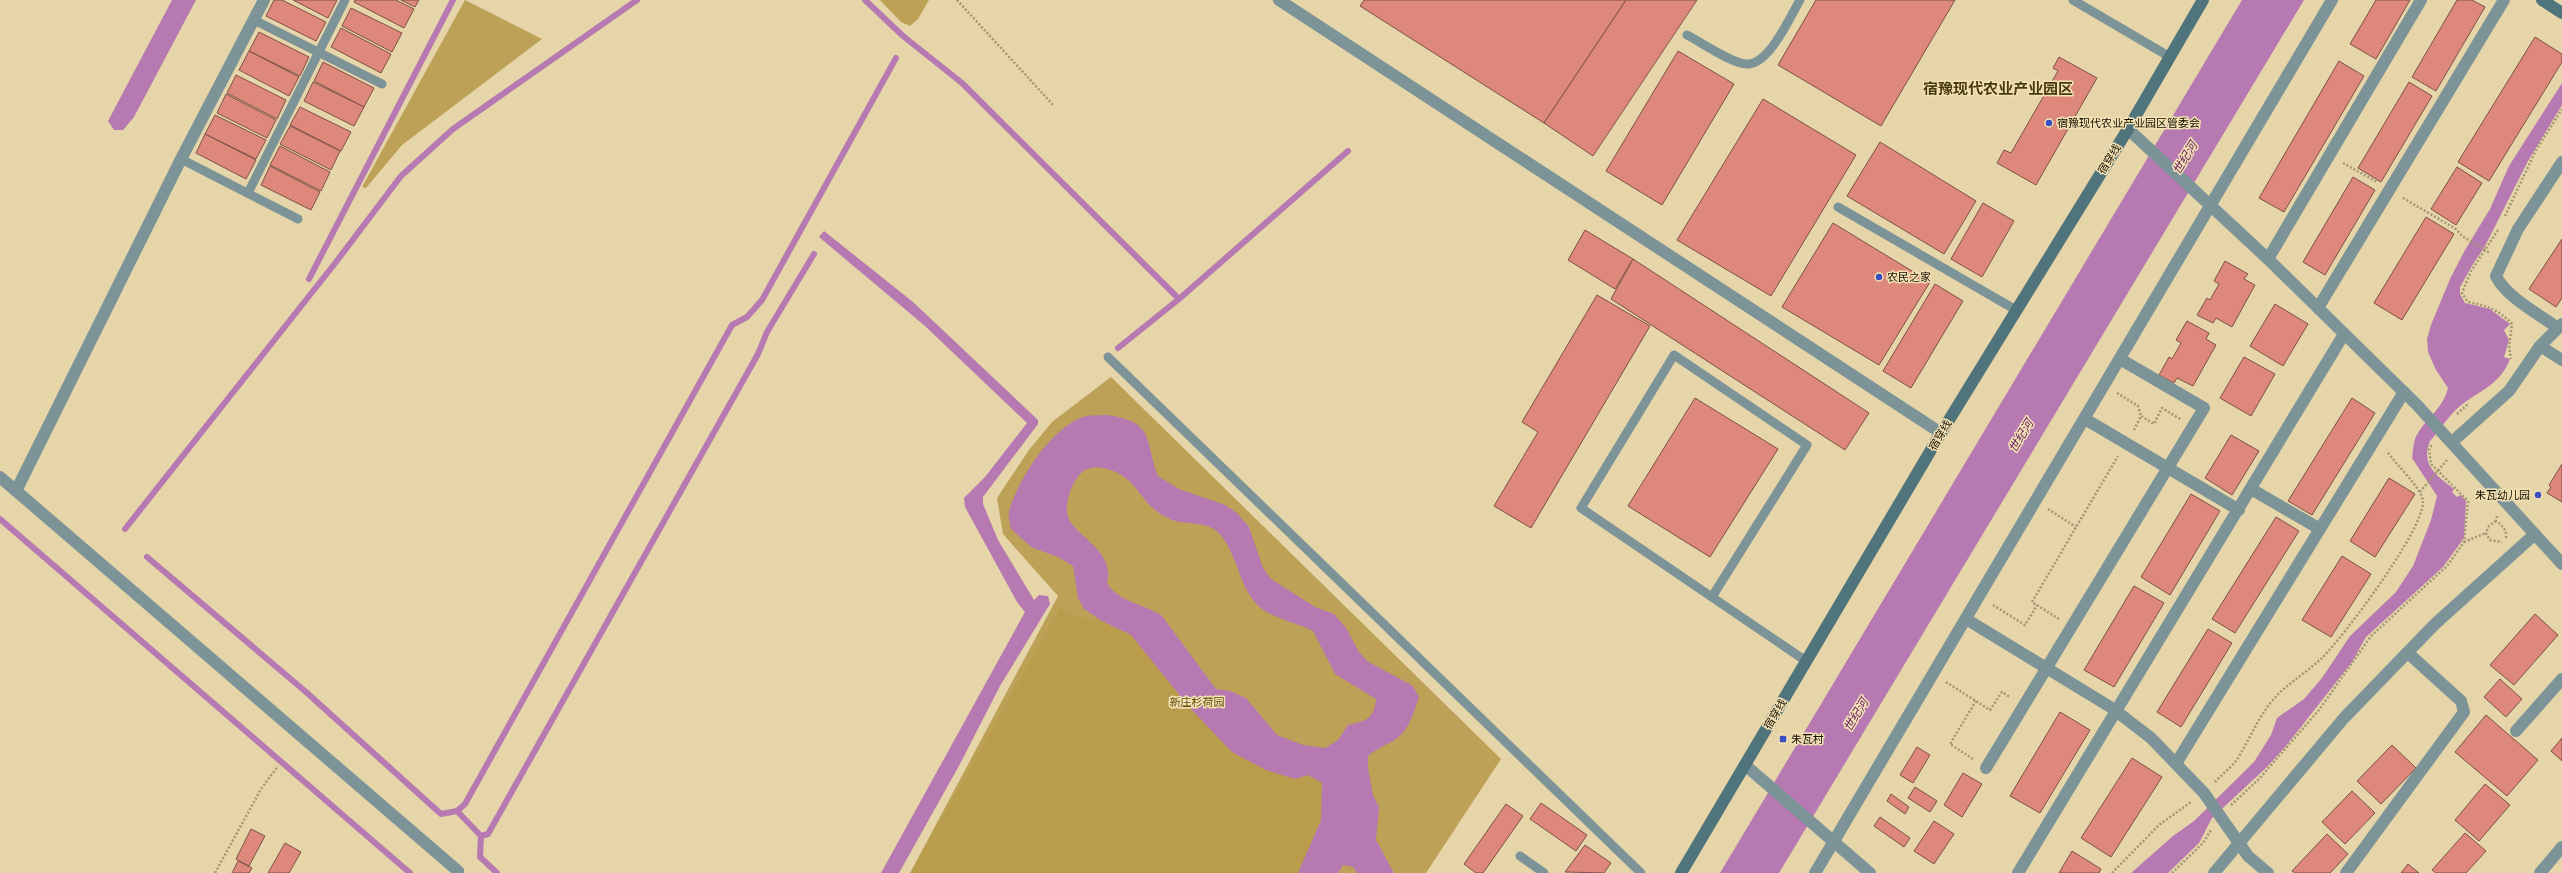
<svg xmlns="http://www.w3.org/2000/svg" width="2562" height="873" viewBox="0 0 2562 873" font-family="'Open Sans','Noto Sans SC',sans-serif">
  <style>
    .green { fill: #bca156 }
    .forest { fill: #ba9d4c }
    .water { fill: #b779b1; fill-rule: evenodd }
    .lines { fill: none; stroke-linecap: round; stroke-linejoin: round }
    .stream { stroke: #b779b1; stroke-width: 6 }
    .building { fill: #dd887a; stroke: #7d5049 }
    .path { stroke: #a39674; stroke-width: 2.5; stroke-dasharray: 2 2; stroke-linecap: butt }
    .lane { stroke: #7c9498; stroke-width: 9 }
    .street { stroke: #7c9498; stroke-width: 12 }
    .secondary { stroke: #50747b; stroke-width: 12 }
    .poi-dot { fill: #394ec1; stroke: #f3e2b4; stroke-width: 1.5 }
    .labels { text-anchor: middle; stroke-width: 3; stroke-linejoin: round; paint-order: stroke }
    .poi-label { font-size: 11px; fill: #150f02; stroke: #f3e2b4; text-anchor: start }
    .street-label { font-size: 11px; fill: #150f02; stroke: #f3e2b4 }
    .park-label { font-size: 11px; fill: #5f4b09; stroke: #f3e2b4 }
    .water-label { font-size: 12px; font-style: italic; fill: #63195f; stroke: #f3e2b4 }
    .district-label { font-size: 15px; font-weight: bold; fill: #483a0f; stroke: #f3e2b4 }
  </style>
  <rect width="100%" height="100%" fill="#e5d5a8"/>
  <g class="green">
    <path d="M465 0 542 39 402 145 366 188 362 187Z"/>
    <path d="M880 0H929L918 19 910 26 901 22Z"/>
    <path d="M1111 377 1501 759 1426 873H910L1058 596 1003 534 997 498 1029 450 1052 422Z"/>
  </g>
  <path class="forest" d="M1060 608 1079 618 1102 621 1131 635 1190 708 1232 752 1295 779 1308 775 1322 783 1321 820 1298 873H911Z"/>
  <g class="water">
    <path d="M172 0H196L134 117 123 130H114L108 121Z"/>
    <path d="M2242 0H2304L1779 873H1720Z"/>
    <path d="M2562 83V105L2528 161 2484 248 2473 264 2460 287V294L2465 303 2490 309 2510 324 2504 330 2509 340 2504 357 2510 359C2500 385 2480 390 2460 406 2450 414 2439 431 2430 441 2420 465 2437 476 2454 489L2452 492 2457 497 2461 495 2466 501 2464 538 2443 567 2366 637 2352 662 2286 746 2268 766 2212 818 2199 843 2168 873H2131L2173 836 2194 821 2254 762 2271 735 2277 718 2304 699 2322 678 2350 636 2396 592 2413 566 2431 520 2437 496 2412 458C2413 452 2413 445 2415 439 2423 420 2443 410 2448 388L2436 370 2428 352 2427 339 2431 325 2450 279 2465 250 2490 209 2509 166Z"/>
    <path d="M824 231 913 302 1038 420V424L983 497V504L998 540 1034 600 1039 595 1048 596 1050 604 1000 686 960 764 899 873H881L1025 612 1017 602 965 507 964 498 985 477 1027 423 925 326 819 237Z"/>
    <path d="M1108 415C1155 423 1144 438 1158 476L1179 489 1225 505 1237 513 1249 527 1263 568 1271 579 1315 607 1334 614 1346 628 1359 652 1367 661 1413 686 1419 697C1414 712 1409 730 1396 739 1387 745 1377 748 1368 756V768L1373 795 1379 807 1376 840 1394 873H1357L1353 867 1343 865 1338 873H1298L1321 820 1322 783 1308 775 1295 779 1266 770 1232 752 1190 708 1131 635 1102 621 1084 609 1078 598 1073 566 1058 557 1031 547 1011 529C1010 524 1008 516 1009 511 1018 479 1053 425 1086 416 1093 415 1101 415 1108 415ZM1096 467C1141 472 1135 504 1170 519 1185 526 1206 520 1219 533 1239 555 1239 594 1265 611 1278 619 1299 624 1313 631L1335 674 1376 699C1374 720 1365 721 1348 725L1338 740 1325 748 1303 745 1277 735 1246 698 1230 691 1216 689 1162 616C1145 604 1118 602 1107 583 1114 554 1086 542 1071 523 1061 509 1071 483 1082 472 1085 469 1092 468 1096 467Z"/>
  </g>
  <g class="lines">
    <g class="stream">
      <path d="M865 0 903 36 962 83 1179 299"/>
      <path d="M309 279 453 0"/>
      <path d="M1118 348 1179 299 1348 151"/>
      <path d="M0 519 410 873"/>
      <path d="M125 529 336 262 401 176 453 129 637 0"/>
      <path d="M147 557 306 692 441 814 457 811 465 804 732 325 747 317 762 300 896 58"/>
      <path d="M457 811 481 836 488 834 758 354 767 332 814 254"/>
      <path d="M481 836 480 857 497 873"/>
    </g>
  </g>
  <g class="building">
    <path d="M274 0H282L326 22 316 41 266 16Z"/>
    <path d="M293 0H337L328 18Z"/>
    <path d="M355 0H396L414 9 404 28 354 2Z"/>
    <path d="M401 0H419L415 7Z"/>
    <path d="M1364 0H1626L1544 123 1360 6Z"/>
    <path d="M1626 0H1697L1593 156 1544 123Z"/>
    <path d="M1816 0H1955L1881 126 1778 65Z"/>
    <path d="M2376 0H2410L2376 59 2350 44Z"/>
    <path d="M2457 0H2472L2485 7 2436 91 2412 77Z"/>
    <path d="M351 8 402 33 392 52 342 26Z"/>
    <path d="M341 28 391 54 381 73 331 47Z"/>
    <path d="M259 32 309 57 300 76 249 51Z"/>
    <path d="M2535 37 2562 54V62L2489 181 2458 162Z"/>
    <path d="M249 51 299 77 289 96 239 70Z"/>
    <path d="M1678 51 1734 84 1662 205 1606 171Z"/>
    <path d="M2059 57 2097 78 2036 185 1997 163 2004 150 2011 153 2058 71 2053 68Z"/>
    <path d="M2339 61 2364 76 2284 212 2259 198Z"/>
    <path d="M323 62 374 88 364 107 314 81Z"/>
    <path d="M236 75 286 100 277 119 227 93Z"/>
    <path d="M313 82 364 107 354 126 304 101Z"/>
    <path d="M2409 82 2432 96 2381 182 2358 168Z"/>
    <path d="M226 94 276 120 267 138 217 113Z"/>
    <path d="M1763 99 1856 155 1771 296 1677 240Z"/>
    <path d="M300 107 351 132 341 151 290 125Z"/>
    <path d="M215 115 266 140 256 159 205 134Z"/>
    <path d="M290 126 340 151 331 170 280 144Z"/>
    <path d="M205 134 256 160 246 179 196 153Z"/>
    <path d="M1880 142 1976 201 1944 254 1847 196Z"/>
    <path d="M280 146 330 172 321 191 270 165Z"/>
    <path d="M270 166 320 192 311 210 261 185Z"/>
    <path d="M2457 167 2482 183 2456 225 2431 209Z"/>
    <path d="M2353 177 2375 190 2325 275 2303 262Z"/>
    <path d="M1983 203 2014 221 1982 277 1951 259Z"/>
    <path d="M2426 217 2454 234 2402 320 2374 303Z"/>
    <path d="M1833 223 1930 282 1879 365 1782 307Z"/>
    <path d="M1585 230 1633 259 1615 289 1568 260Z"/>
    <path d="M2562 239V298L2556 307 2529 289Z"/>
    <path d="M1633 259 1869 413 1845 450 1611 299Z"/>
    <path d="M2225 261 2248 274 2244 279 2255 285 2232 327 2216 318 2213 323 2197 315 2207 298 2210 300 2219 284 2214 281Z"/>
    <path d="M1935 284 1963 301 1911 388 1883 371Z"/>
    <path d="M1597 295 1650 326 1531 528 1494 506 1538 432 1522 422Z"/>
    <path d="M2275 304 2308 324 2283 366 2250 346Z"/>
    <path d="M2187 321 2209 333 2206 339 2216 345 2193 386 2177 378 2174 383 2159 375 2169 357 2172 359 2181 343 2176 340Z"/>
    <path d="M2244 357 2275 374 2251 416 2220 398Z"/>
    <path d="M1695 398 1778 449 1710 557 1628 506Z"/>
    <path d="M2352 398 2375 413 2312 515 2288 501Z"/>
    <path d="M2231 435 2259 451 2232 495 2205 478Z"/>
    <path d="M2562 464V502L2547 493 2551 487 2549 485Z"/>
    <path d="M2389 478 2415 494 2375 557 2350 541Z"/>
    <path d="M2191 494 2220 511 2170 595 2141 577Z"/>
    <path d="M2276 517 2299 531 2235 633 2212 619Z"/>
    <path d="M2342 556 2371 574 2331 637 2302 620Z"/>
    <path d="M2134 586 2164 603 2114 687 2084 670Z"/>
    <path d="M2535 614 2558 635 2514 685 2490 665Z"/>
    <path d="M2208 629 2232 643 2181 727 2157 712Z"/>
    <path d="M2500 679 2522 699 2506 717 2484 697Z"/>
    <path d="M2060 712 2090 730 2040 813 2010 796Z"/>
    <path d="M2486 715 2538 760 2507 796 2455 752Z"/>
    <path d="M2562 738V761L2551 751Z"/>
    <path d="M2392 745 2416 768 2381 804 2357 781Z"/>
    <path d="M1917 747 1930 755 1913 783 1900 775Z"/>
    <path d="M2132 758 2162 777 2111 857 2081 838Z"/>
    <path d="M1963 773 1982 784 1962 817 1944 805Z"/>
    <path d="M2485 784 2510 805 2479 841 2455 820Z"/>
    <path d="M1915 787 1937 801 1930 812 1908 798Z"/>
    <path d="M2352 791 2375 813 2345 844 2322 822Z"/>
    <path d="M1891 794 1909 807 1905 814 1887 801Z"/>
    <path d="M1541 803 1587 835 1576 851 1530 819Z"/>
    <path d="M1506 804 1523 816 1483 873H1476L1464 864Z"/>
    <path d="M1880 817 1910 838 1904 847 1874 826Z"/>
    <path d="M1934 821 1954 834 1934 864 1914 851Z"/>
    <path d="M251 829 265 836 249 866 236 859Z"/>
    <path d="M2465 833 2486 851 2466 873H2436L2432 870Z"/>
    <path d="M2327 834 2348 854 2330 873H2295L2292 871Z"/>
    <path d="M285 843 301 852 289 873H268Z"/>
    <path d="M1585 845 1611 863 1604 873 1565 872Z"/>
    <path d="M2072 851 2101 869 2099 873H2059Z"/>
    <path d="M238 861 252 868 249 873H232Z"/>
    <path d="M2408 864 2419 873H2401Z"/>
  </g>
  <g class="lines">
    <g class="path">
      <path d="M957 0 1054 106"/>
      <path d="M2343 163 2377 182"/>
      <path d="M2403 198 2456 229 2462 236 2490 253"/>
      <path d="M2505 216 2536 150 2562 109"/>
      <path d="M2498 230 2471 271 2462 293 2468 302C2487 306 2498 309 2512 324L2509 347 2511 359"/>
      <path d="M2117 393 2138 406 2141 416"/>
      <path d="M2457 414 2469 403"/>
      <path d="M2134 430 2141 416 2154 424 2162 408 2180 419"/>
      <path d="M2420 492 2447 460"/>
      <path d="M2048 509 2076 527"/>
      <path d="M2497 516 2496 521C2502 525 2507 530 2506 538"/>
      <path d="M2496 521 2489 526 2486 533 2490 540 2502 542"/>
      <path d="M2464 542 2486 533"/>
      <path d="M1993 605 2025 625 2037 605"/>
      <path d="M2059 619 2032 602 2118 456"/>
      <path d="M1946 682 1990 710 2002 692 2010 697"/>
      <path d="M1973 759 1950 744 1976 701"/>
      <path d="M2215 782C2222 774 2232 767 2238 758 2250 739 2257 719 2272 701 2286 684 2306 673 2322 658 2344 636 2423 531 2423 502 2423 489 2395 464 2387 451"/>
      <path d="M2231 805 2259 779 2319 710 2371 636 2447 566 2464 542 2468 501 2431 464 2429 450 2432 444"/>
      <path d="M215 873 261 789 278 766"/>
      <path d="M2112 873 2159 825 2191 802"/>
      <path d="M2172 873 2203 843 2211 830"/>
    </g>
    <g class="lane">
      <path d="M2073 0 2170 57"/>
      <path d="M254 20 382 84"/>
      <path d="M1687 35C1701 42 1732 64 1747 64 1769 65 1790 17 1800 0"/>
      <path d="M181 159 298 219"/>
      <path d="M248 193 345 0"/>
      <path d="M1838 207 2016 310"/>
      <path d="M1108 357 1641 873"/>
      <path d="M1712 597 1807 445 1674 355 1581 508 1806 661"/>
      <path d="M1520 856 1544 873"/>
    </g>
    <g class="street">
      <path d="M1279 0 1941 433"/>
      <path d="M2128 129 2268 259 2417 405 2562 564"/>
      <path d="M2268 259 2421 0"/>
      <path d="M2318 308 2504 0"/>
      <path d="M2558 328C2540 315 2505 296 2496 276L2518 229 2562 162"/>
      <path d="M2540 346 2562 360"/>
      <path d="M2085 419 2239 510"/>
      <path d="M2452 442 2509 391 2540 346 2562 324"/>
      <path d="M0 477 458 871 457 873"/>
      <path d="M2251 489 2320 529"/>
      <path d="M16 491 181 159 264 0"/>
      <path d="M1966 619 2112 708 2151 738 2204 793 2248 856 2268 873"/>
      <path d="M2516 731 2562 679"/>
      <path d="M2177 762 2404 392"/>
      <path d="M1745 765 1870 873"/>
      <path d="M1986 768 2204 408 2120 359"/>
      <path d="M1815 873 2332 0"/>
      <path d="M2018 873 2344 334"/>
      <path d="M2214 873 2344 718 2435 624 2535 534"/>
      <path d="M2346 873 2464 712 2461 701 2408 653"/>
      <path d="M2540 873 2562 847"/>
    </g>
    <g class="secondary">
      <path d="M2542 0 2562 13"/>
      <path d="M1681 873 1941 433 2128 129 2203 0"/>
    </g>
  </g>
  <g class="poi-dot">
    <circle cx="2049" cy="123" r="4"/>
    <circle cx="1879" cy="277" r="4"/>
    <circle cx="2538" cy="495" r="4"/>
    <rect x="1779" y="735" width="8" height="8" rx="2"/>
  </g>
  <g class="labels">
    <g class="poi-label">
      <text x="2057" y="127">宿豫现代农业产业园区管委会</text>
      <text x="1887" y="281">农民之家</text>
      <text x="2530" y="499" text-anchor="end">朱瓦幼儿园</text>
      <text x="1791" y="743">朱瓦村</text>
    </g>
    <g class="street-label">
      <text transform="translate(2109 159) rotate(-58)" y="4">宿穿线</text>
      <text transform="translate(1940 435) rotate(-59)" y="4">宿穿线</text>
      <text transform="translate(1775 714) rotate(-59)" y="4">宿穿线</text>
    </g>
    <g class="park-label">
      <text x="1197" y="706">新庄杉荷园</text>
    </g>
    <g class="water-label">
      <text transform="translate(2185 158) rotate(-59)" y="4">世纪河</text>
      <text transform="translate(2021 436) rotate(-59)" y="4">世纪河</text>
      <text transform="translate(1856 715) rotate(-59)" y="4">世纪河</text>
    </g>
    <g class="district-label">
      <text x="1998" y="94">宿豫现代农业产业园区</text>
    </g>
  </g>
</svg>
